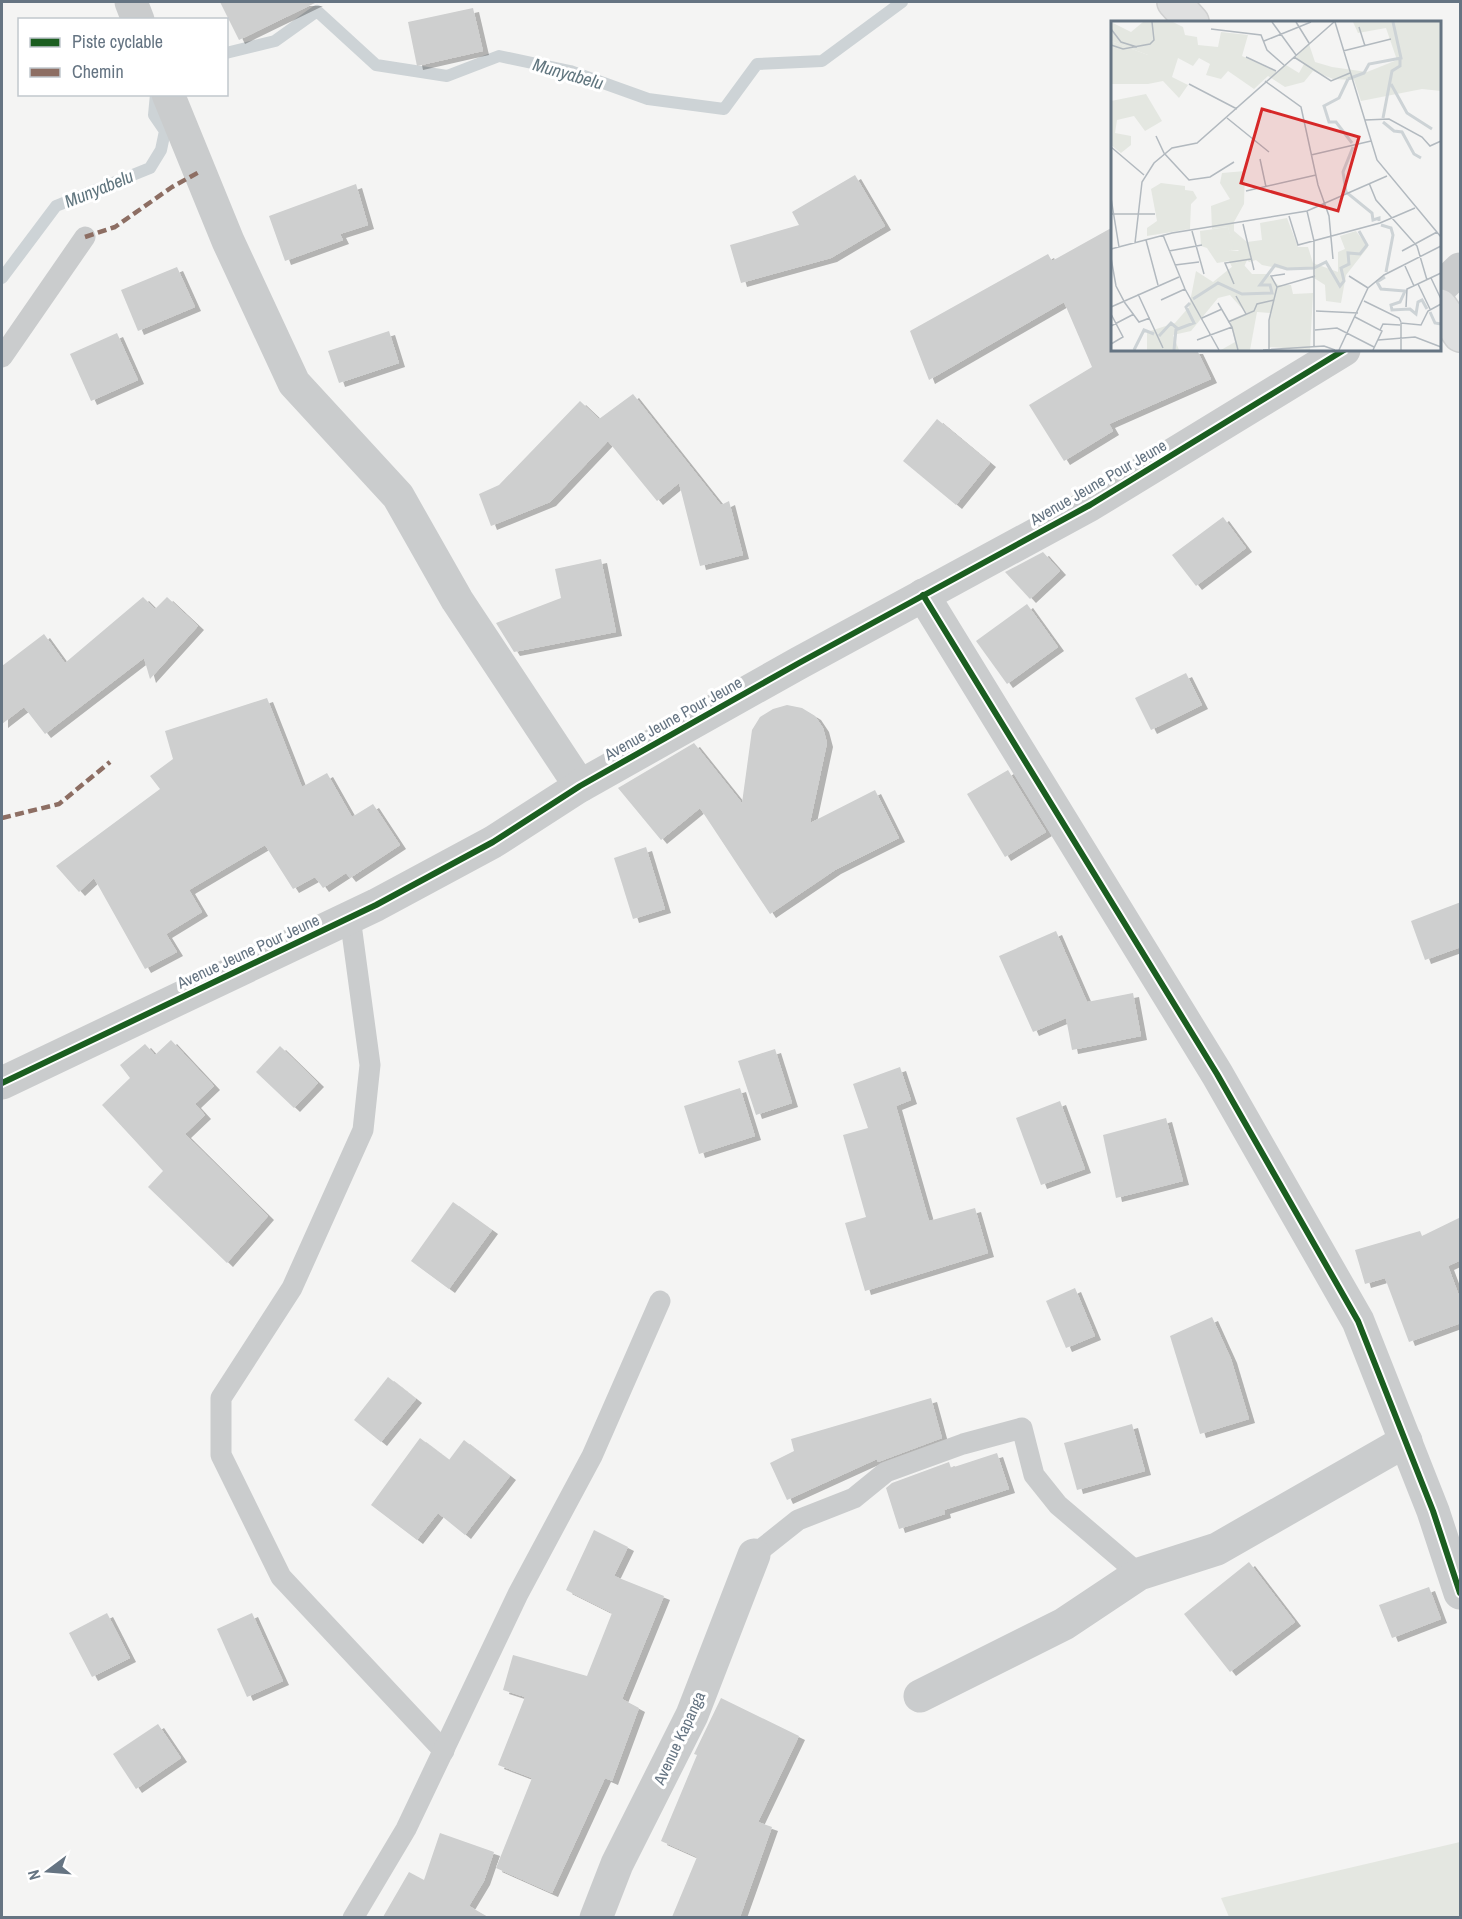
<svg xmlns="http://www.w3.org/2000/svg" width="1462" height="1919" viewBox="0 0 1462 1919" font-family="'Archivo Narrow',sans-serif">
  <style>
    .grass { fill: #e4e7e1 }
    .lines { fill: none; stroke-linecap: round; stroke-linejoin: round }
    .stream { stroke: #cdd3d6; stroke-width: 12 }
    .building { fill: #cecfcf; filter: url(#shadow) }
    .secondary-casing { stroke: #d0d1d1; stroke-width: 36 }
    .lane { stroke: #cacccd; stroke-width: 21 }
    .street { stroke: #cacccd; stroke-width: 33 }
    .secondary { stroke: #dfe0e0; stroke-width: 33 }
    .quiet { stroke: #8d6e63; stroke-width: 4.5; stroke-dasharray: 9 4.5; stroke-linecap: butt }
    .cycleway-casing { stroke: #fff; stroke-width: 10 }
    .cycleway { stroke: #1b5e20; stroke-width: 6 }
    .labels { text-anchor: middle; stroke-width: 6; stroke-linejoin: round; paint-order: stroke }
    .street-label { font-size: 16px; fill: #657482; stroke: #fff }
    .water-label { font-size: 18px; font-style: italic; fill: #61767f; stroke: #fff }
    .inset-river { fill: none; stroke: #cdd3d6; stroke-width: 3 }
    .inset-road { fill: none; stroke: #b2b9bf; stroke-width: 1.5 }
    .view { fill: #d62828; fill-opacity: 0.15; stroke: #d62828; stroke-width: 3 }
    .inset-edge { fill: none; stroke: #657482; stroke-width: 3 }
  </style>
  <defs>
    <filter id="shadow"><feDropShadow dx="6" dy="4" stdDeviation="0" flood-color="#0004"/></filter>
  </defs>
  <rect width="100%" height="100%" fill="#f4f4f3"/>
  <path class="grass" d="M1460 1842V1917H1229L1221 1898Z"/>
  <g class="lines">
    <g class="stream">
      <path d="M226 53 275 41 317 11 376 65 447 76 499 56 570 71 648 99 724 109 757 64 822 61 902 2"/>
      <path d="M2 278 56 206 150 168 161 150 165 131 154 115 156 94"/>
    </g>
  </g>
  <g class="building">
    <path d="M220 2H317L239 40Z"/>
    <path d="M473 8 483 51 417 66 408 22Z"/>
    <path d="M855 175 885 226 831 258 741 283 730 245 799 225 792 212Z"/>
    <path d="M356 184 368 225 340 234 343 240 285 261 269 216Z"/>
    <path d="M1113 227V350H1197L1211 379 1109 424 1113 431 1064 461 1029 405 1092 367 1064 302 929 380 910 331 1048 254 1052 261Z"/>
    <path d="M177 267 195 307 138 331 121 290Z"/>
    <path d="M389 331 399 363 339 383 328 351Z"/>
    <path d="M117 333 138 380 91 401 70 354Z"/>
    <path d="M633 394 721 505 729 501 743 555 700 566 679 483 657 501 608 441 550 502 491 526 479 494 499 485 580 401 599 419Z"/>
    <path d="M937 419 990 463 956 505 903 461Z"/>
    <path d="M1223 517 1246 548 1196 586 1172 555Z"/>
    <path d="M1043 552 1060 571 1030 599 1005 572Z"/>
    <path d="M601 559 616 632 514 652 496 623 561 598 555 569Z"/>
    <path d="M143 597 155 609 167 597 198 626 150 679 144 658 45 734 24 707 2 724V666L44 634 65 663Z"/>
    <path d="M1027 604 1058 647 1007 684 976 641Z"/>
    <path d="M1186 673 1202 705 1151 730 1135 698Z"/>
    <path d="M267 698 302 787 327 773 352 817 373 804 400 845 350 878 346 873 323 888 315 877 293 889 265 845 189 890 202 912 166 934 177 952 145 969 94 878 79 892 56 866 160 789 150 776 173 759 165 731Z"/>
    <path d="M787 705 802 708 815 716 823 728 827 743 810 823 875 790 899 838 835 870 770 914 700 808 661 840 618 788 694 743 742 803 752 730 760 717 773 709Z"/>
    <path d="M1008 770 1046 832 1005 857 967 794Z"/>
    <path d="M646 847 665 909 633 919 614 858Z"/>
    <path d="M1461 902V947L1425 960 1411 921Z"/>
    <path d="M1056 931 1087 1002 1133 993 1141 1036 1072 1050 1066 1018 1033 1032 999 956Z"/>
    <path d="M171 1040 214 1086 195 1104 205 1115 185 1134 268 1216 227 1263 148 1187 163 1171 102 1105 130 1078 120 1065 145 1044 155 1055Z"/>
    <path d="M280 1046 318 1083 294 1108 256 1072Z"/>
    <path d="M775 1049 792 1103 756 1115 738 1061Z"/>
    <path d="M900 1067 911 1100 896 1106 929 1221 975 1208 988 1253 865 1291 845 1223 866 1217 843 1135 868 1128 853 1084Z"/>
    <path d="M740 1088 755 1136 699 1154 684 1106Z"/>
    <path d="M1060 1101 1085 1169 1041 1185 1016 1118Z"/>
    <path d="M1166 1118 1183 1181 1116 1198 1103 1135Z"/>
    <path d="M453 1202 492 1230 449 1289 411 1261Z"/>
    <path d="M1461 1217V1260L1448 1266 1461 1301V1323L1409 1342 1385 1278 1365 1284 1355 1250 1420 1231 1422 1236Z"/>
    <path d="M1075 1288 1095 1336 1066 1348 1046 1301Z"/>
    <path d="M1212 1317 1231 1359 1249 1419 1200 1434 1170 1336Z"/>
    <path d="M388 1377 416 1399 381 1442 354 1420Z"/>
    <path d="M931 1398 942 1438 878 1462 877 1459 787 1500 770 1463 794 1451 791 1439Z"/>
    <path d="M1132 1424 1145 1471 1077 1490 1064 1443Z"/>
    <path d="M420 1438 449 1460 464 1440 510 1476 465 1535 438 1513 417 1540 371 1505Z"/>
    <path d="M997 1453 1009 1489 944 1510 945 1514 899 1529 886 1488 892 1483 949 1462 951 1468Z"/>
    <path d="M594 1530 628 1547 614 1576 664 1596 622 1699 639 1708 612 1781 605 1778 552 1893 496 1868 532 1778 498 1765 525 1697 503 1690 513 1655 587 1676 612 1613 566 1590Z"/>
    <path d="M1249 1562 1295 1622 1230 1672 1184 1614Z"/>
    <path d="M1429 1587 1441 1619 1392 1638 1379 1605Z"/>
    <path d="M107 1613 130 1658 92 1677 69 1633Z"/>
    <path d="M252 1613 283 1681 247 1697 217 1629Z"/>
    <path d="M721 1698 799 1736 758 1822 772 1827 740 1917H672L697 1857 661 1841 697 1755 694 1754Z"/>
    <path d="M158 1724 181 1758 136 1789 113 1754Z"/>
    <path d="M440 1833 494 1852 484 1881 469 1906 488 1917H383L409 1872 424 1880Z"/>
  </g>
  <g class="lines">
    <g class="secondary-casing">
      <g id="secondary">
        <path d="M1174 2 1192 22"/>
        <path d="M1440 306 1460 335"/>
      </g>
    </g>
    <g class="lane">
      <path d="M2 357 85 237"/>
      <path d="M350 917 370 1065 363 1130 292 1288 221 1398V1455L281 1577 444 1751"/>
      <path d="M754 1555 798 1520 854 1498 886 1472 963 1444 1022 1428 1034 1475 1058 1505 1139 1574"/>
      <path d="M353 1918 406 1829 518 1594 592 1456 660 1301"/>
    </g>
    <g class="street">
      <path d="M131 2 138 20"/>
      <path d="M168 94 228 241 294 383 398 496 457 600 580 786"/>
      <path d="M1440 288 1460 269"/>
      <path d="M923 595 1217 1074 1358 1321 1433 1511 1460 1593"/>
      <path d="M2 1083 376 905 493 842 580 786 799 663 1090 505 1344 350"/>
      <path d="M920 1696 1064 1624 1139 1574 1217 1549 1406 1441"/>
      <path d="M596 1918 617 1864 692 1715 754 1555"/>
    </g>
    <use href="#secondary" class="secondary"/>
    <g class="quiet">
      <path d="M85 237 115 227 172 187 201 171"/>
      <path d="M2 818 59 804 110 762"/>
    </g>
    <g class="cycleway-casing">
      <g id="cycleway">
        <path d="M923 595 1217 1074 1358 1321 1433 1511 1460 1593"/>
        <path d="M2 1083 376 905 493 842 580 786 799 663 1090 505 1344 350"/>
      </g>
    </g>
    <use href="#cycleway" class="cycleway"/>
  </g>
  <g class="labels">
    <g class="street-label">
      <text transform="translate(1098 482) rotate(-30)" y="6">Avenue Jeune Pour Jeune</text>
      <text transform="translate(673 718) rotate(-29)" y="6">Avenue Jeune Pour Jeune</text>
      <text transform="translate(248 951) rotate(-25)" y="6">Avenue Jeune Pour Jeune</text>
      <text transform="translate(679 1738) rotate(-65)" y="6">Avenue Kapanga</text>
    </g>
    <g class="water-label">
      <text transform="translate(568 74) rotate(16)" y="6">Munyabelu</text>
      <text transform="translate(99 189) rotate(-22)" y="6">Munyabelu</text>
    </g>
  </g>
  <g transform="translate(1111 21)">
    <rect width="330" height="330" fill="#f4f4f3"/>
    <path d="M0 1 20 11 32 1H62L72 6 74 14 86 16 87 24 107 26 110 11 137 14 131 35 166 51 175 44 188 52 193 43 185 36 198 23 204 41 221 46 256 51 286 39 275 7 247 12 242 1H330V70L311 68 250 80 243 59 222 58 202 50 193 61 174 66 157 55 143 68 117 50 110 58 95 54 99 43 88 37 82 45 67 37 61 56 77 64 68 77 52 60 37 63V34L0 20ZM35 73 51 100 34 110 23 95 6 99 4 112 20 115V124L10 132 0 124V80ZM134 150 133 183 123 201V210L136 221 151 219 149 202 176 197 187 226H197L202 242 227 251V231L234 228 229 215 245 210 257 226 235 254 230 282 215 280 214 264 203 257 202 248 176 249 151 244 145 239 138 241 127 229 118 230 122 227 117 206 101 208 100 185 119 178 109 162 111 152ZM133 244 141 253H157L167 264H180L182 273 202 272 199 329 158 326 159 292 146 291 139 329H110L124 321 119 299 135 292 119 274 107 277 80 310 62 314 68 329H36V311L64 302 78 286 85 250 102 261 122 245 131 247Z" fill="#e4e7e1"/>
    <path d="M0 20 37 34V63H0ZM50 162 74 165V169L82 170 86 177 80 183 79 208 36 215V207L46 200 40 168ZM117 206 123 227 118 230H134L137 237 131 250H123L118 240 106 242 96 227 90 225 89 210Z" fill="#e4e7e1"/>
    <path class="inset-river" d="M237 58 228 77 213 85 218 101H225L241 122M237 58 253 52 258 43 290 37 282 1M280 63 296 92 321 108M272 97 281 50 289 45V38M272 101 283 110 291 111 303 133 310 137M242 126 232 151 235 171 261 192 262 199 268 197V200M270 204 280 207 282 214 275 251M274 256 266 261 270 268 294 270 289 281 280 284 281 289 299 288 305 293 307 281 311 279 316 288M82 278 107 262 131 273 161 272 159 264H149L164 244 176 248 203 247 215 241 229 265 233 260 230 247 238 243 237 232 249 233 256 224 248 210M319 291 324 302 330 303M48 315 60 302 67 308 83 302 75 286 79 282M23 329 33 309 43 313M63 329 65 308"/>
    <path class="inset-road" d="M161 1 185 34M185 1 198 22M224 1 266 139 330 216M248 6 254 25M0 8 10 21 26 26M100 8 150 14 156 29 173 44M153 20 200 1M0 24 12 28 39 23 43 19 41 1M232 30 280 18M135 36 165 50M183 36 220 60 239 52M154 60 190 86 207 164 218 195 222 238M78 63 126 88M116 97 158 131M254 99 278 98 311 116 319 125 330 120M45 115 53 132 78 159 99 156 123 141M0 126 33 154M200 134 260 120M149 138 155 166M258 162 265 179 306 225 316 259M135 170 205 154M0 177 8 226M196 190 203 220V325M1 193H44M178 195 187 224 269 202 304 187M132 203 143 249M81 210 93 253M52 214 74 268 108 329M35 219 47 264M24 222 31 161 43 142 61 127 86 122 223 1M0 228 61 212 196 190 276 155M58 230 91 224M291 230 326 211M0 237 5 265 14 282 28 301 39 297M64 244 88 241M294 245 303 265M238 255 257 267M320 257 330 278M123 263 114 242 140 238M307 263 319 288M166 266 160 255 174 253M27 273 52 327M125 275 135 293M50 279 74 268M253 280 288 297 290 301M107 282 121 306 127 329M0 286 68 256M295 286 296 268 330 252M205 290 247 292M0 293 12 316 0 323M244 296 271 310 262 329M91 297 111 288M117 301 143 290 146 283 163 279M0 305 23 293M204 309 226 307 263 326M269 309 272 303 289 304M86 319 121 306M267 319 304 316 330 326M158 328V299L166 266 204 255M152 329 213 325 224 329M228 329 257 267 273 254 330 225M290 329V302L310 304 317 290 330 283"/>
    <path class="view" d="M151 88 248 116 227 190 130 162Z"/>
    <rect width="330" height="330" class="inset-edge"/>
  </g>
  <rect width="1462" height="1919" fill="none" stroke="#657482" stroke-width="6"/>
  <rect x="18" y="18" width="210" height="78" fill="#ffffff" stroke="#c1c7cd" stroke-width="1.5"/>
  <rect x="30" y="38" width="30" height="9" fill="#1b5e20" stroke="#c1c7cd" stroke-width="1.5"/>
  <text x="72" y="48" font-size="18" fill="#657482">Piste cyclable</text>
  <rect x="30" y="68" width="30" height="9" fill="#8d6e63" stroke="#c1c7cd" stroke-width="1.5"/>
  <text x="72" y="78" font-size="18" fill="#657482">Chemin</text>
  <g transform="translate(48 1871) rotate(254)" stroke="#ffffff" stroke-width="4.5" paint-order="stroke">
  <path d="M0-4.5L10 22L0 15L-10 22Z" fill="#657482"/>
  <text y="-9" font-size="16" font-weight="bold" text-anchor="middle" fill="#657482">N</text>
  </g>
</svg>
